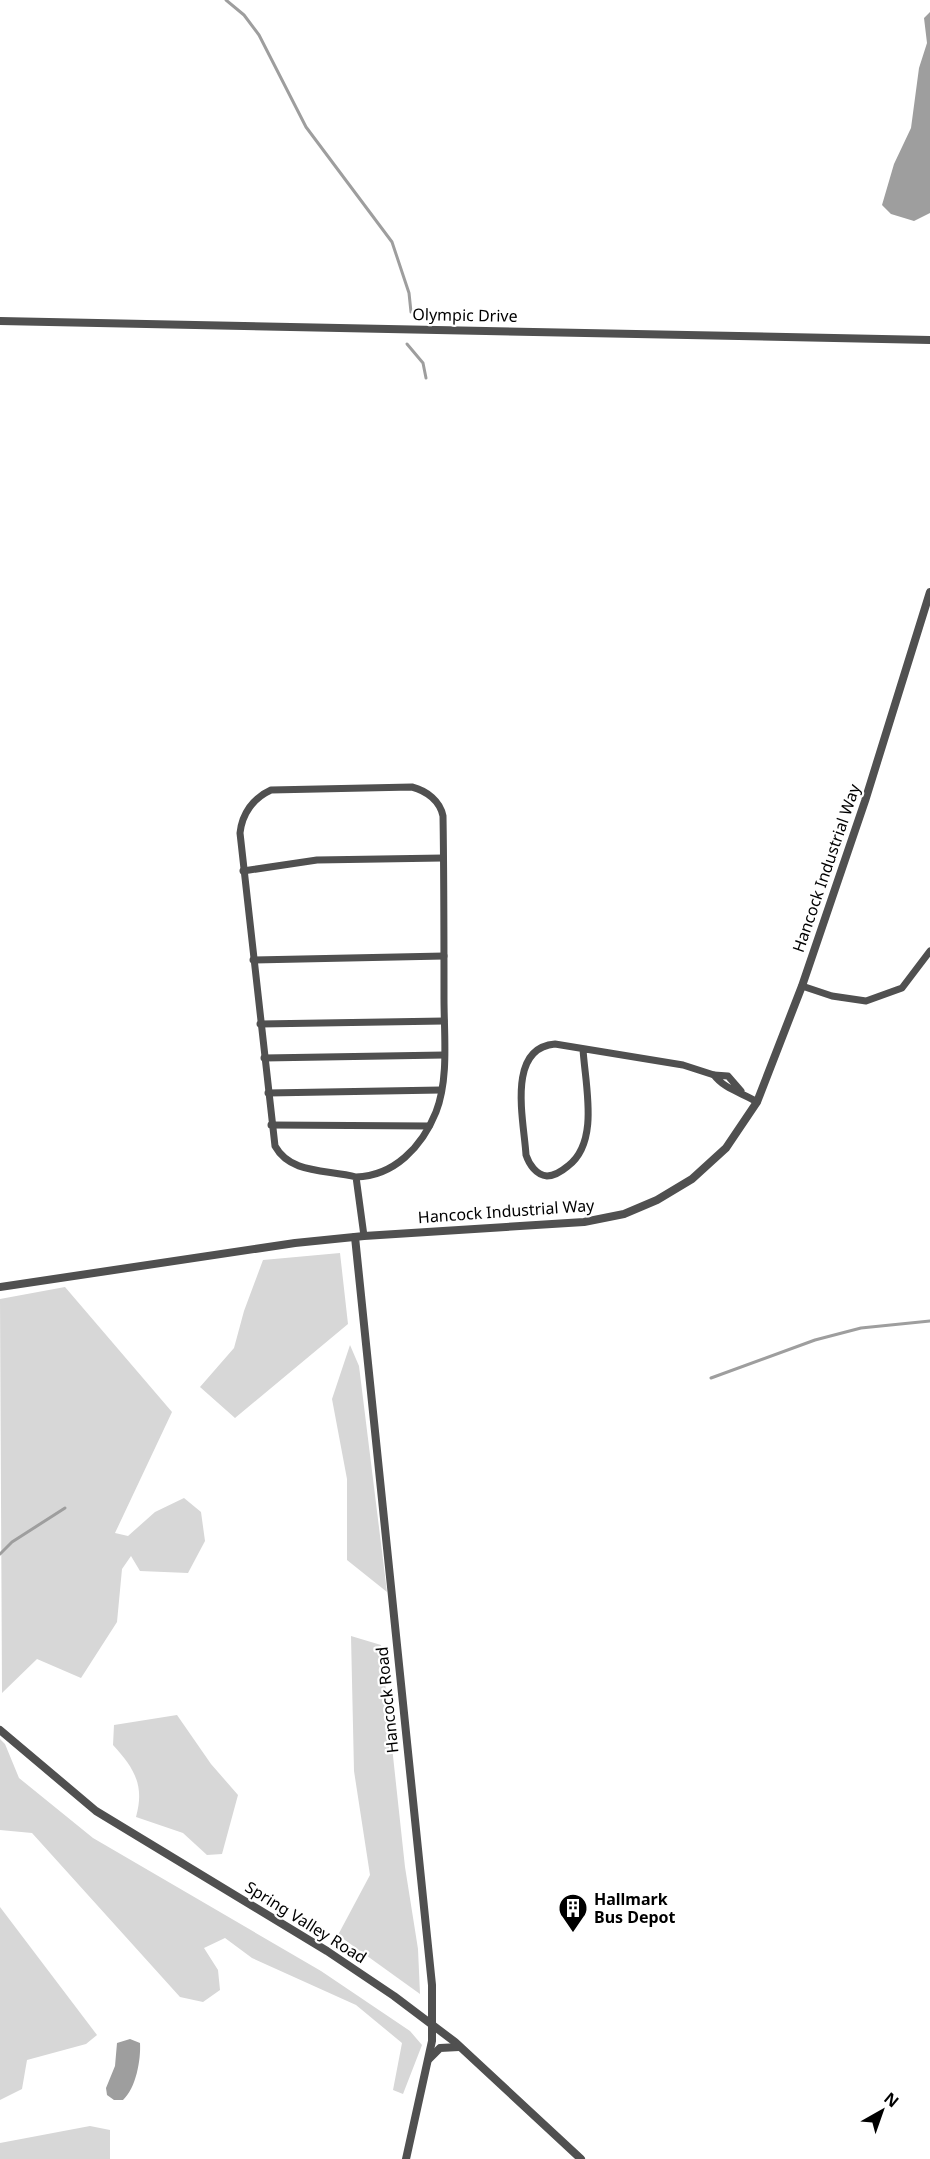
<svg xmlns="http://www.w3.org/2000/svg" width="930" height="2159" viewBox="0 0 930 2159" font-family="'Noto Sans',sans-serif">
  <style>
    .green { fill: #d7d7d7 }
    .water { fill: #9e9e9e }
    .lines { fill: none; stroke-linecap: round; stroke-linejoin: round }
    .stream { stroke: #9e9e9e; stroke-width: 3 }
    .minor { stroke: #505050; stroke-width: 7 }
    .tertiary { stroke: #505050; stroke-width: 8 }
    .labels { text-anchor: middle; stroke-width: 4.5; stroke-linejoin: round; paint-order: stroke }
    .street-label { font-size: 16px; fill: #000; stroke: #fff }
    .poi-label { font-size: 16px; font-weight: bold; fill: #000; stroke: #fff; text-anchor: start }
  </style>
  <rect width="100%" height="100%" fill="#fff"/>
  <g class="green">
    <path d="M340 1253 348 1324 235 1418 200 1387 234 1348 244 1311 263 1260Z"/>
    <path d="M65 1287 172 1412 115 1533 128 1536 155 1512 184 1498 201 1512 205 1541 188 1573 140 1571 131 1556 122 1569 117 1622 81 1678 37 1659 2 1693 0 1299Z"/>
    <path d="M350 1345 359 1366 387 1592 347 1560V1479L332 1399Z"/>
    <path d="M351 1636 381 1645 405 1867 418 1949 420 1994 338 1935 370 1875 354 1771Z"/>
    <path d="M177 1715 211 1764 238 1795 222 1854 207 1855 183 1833 136 1817C145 1785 134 1768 113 1745L114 1725Z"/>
    <path d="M0 1739 5 1744 19 1778 93 1838 321 1971 410 2031 422 2045 403 2094 393 2090 402 2043 356 2005 252 1958 225 1938 204 1948 218 1970 220 1990 203 2002 180 1997 32 1833 0 1830Z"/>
    <path d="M0 1907 97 2035 86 2044 27 2060 22 2089 0 2100Z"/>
    <path d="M90 2126 110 2130V2159H0V2143Z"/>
  </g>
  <g class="water">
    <path d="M930 12V213L914 221 891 214 882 205 894 164 911 128 919 68 927 43 924 18Z"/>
    <path d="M130 2039 140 2043C141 2060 136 2088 123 2100H114L107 2095 106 2088 115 2066 117 2043Z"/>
  </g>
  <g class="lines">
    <g class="stream">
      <path d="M226 0 244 15 259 35 306 127 392 242 409 293 411 312"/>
      <path d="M407 344 423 363 426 378"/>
      <path d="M711 1378 815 1340 861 1328 930 1321"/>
      <path d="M0 1554 12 1542 65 1508"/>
    </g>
    <g class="minor">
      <path d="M243 871 317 860 443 858"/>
      <path d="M253 960 444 956"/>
      <path d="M802 986 832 996 866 1001 902 988 930 951"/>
      <path d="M260 1024 444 1021"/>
      <path d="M583 1049C585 1084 600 1142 568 1166 562 1171 555 1176 547 1176 536 1175 529 1164 526 1155 524 1121 506 1048 555 1044L683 1065 714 1075"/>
      <path d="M264 1058 444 1055"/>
      <path d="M741 1091 728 1076 714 1075C724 1089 743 1093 757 1102"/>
      <path d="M268 1093 441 1090"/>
      <path d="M271 1125 429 1126"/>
      <path d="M356 1177C328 1169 291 1175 275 1146L240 833C242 814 253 798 271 790L412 787C427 791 440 801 443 816 444 877 444 938 444 999 444 1035 449 1079 436 1112 422 1147 394 1176 356 1177L364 1236"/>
    </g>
    <g class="tertiary">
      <path d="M0 321 930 340"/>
      <path d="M355 1237 432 1985V2041L406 2159"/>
      <path d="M0 1287 295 1243 364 1236 584 1222 624 1214 657 1200 692 1179 726 1148 757 1102 802 986 865 801 930 592"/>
      <path d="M0 1730 96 1811 327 1951 394 1996 455 2042 581 2159"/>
      <path d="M429 2059 440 2048 459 2047"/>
    </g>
  </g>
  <defs>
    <g id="building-pin" transform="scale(1.5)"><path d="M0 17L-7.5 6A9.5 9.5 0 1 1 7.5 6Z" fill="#000" stroke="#fff"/><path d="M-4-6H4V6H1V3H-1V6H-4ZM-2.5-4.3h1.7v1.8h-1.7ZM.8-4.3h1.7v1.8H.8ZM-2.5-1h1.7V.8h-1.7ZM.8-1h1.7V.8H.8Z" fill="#fff"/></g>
  </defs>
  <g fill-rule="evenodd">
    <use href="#building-pin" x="573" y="1908"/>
  </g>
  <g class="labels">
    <g class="street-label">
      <text transform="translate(465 315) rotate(1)" y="6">Olympic Drive</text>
      <text transform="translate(826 868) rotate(-71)" y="6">Hancock Industrial Way</text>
      <text transform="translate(506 1211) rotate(-4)" y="6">Hancock Industrial Way</text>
      <text transform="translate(387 1700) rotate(-96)" y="6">Hancock Road</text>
      <text transform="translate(306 1922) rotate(32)" y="6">Spring Valley Road</text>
    </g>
    <g class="poi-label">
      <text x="594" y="1905">Hallmark<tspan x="594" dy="18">Bus Depot</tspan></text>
    </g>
  </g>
  <g transform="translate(882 2111) rotate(40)" stroke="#ffffff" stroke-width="4.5" paint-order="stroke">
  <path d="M0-4.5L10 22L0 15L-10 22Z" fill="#000000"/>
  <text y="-9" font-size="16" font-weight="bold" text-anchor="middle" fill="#000000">N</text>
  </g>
</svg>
